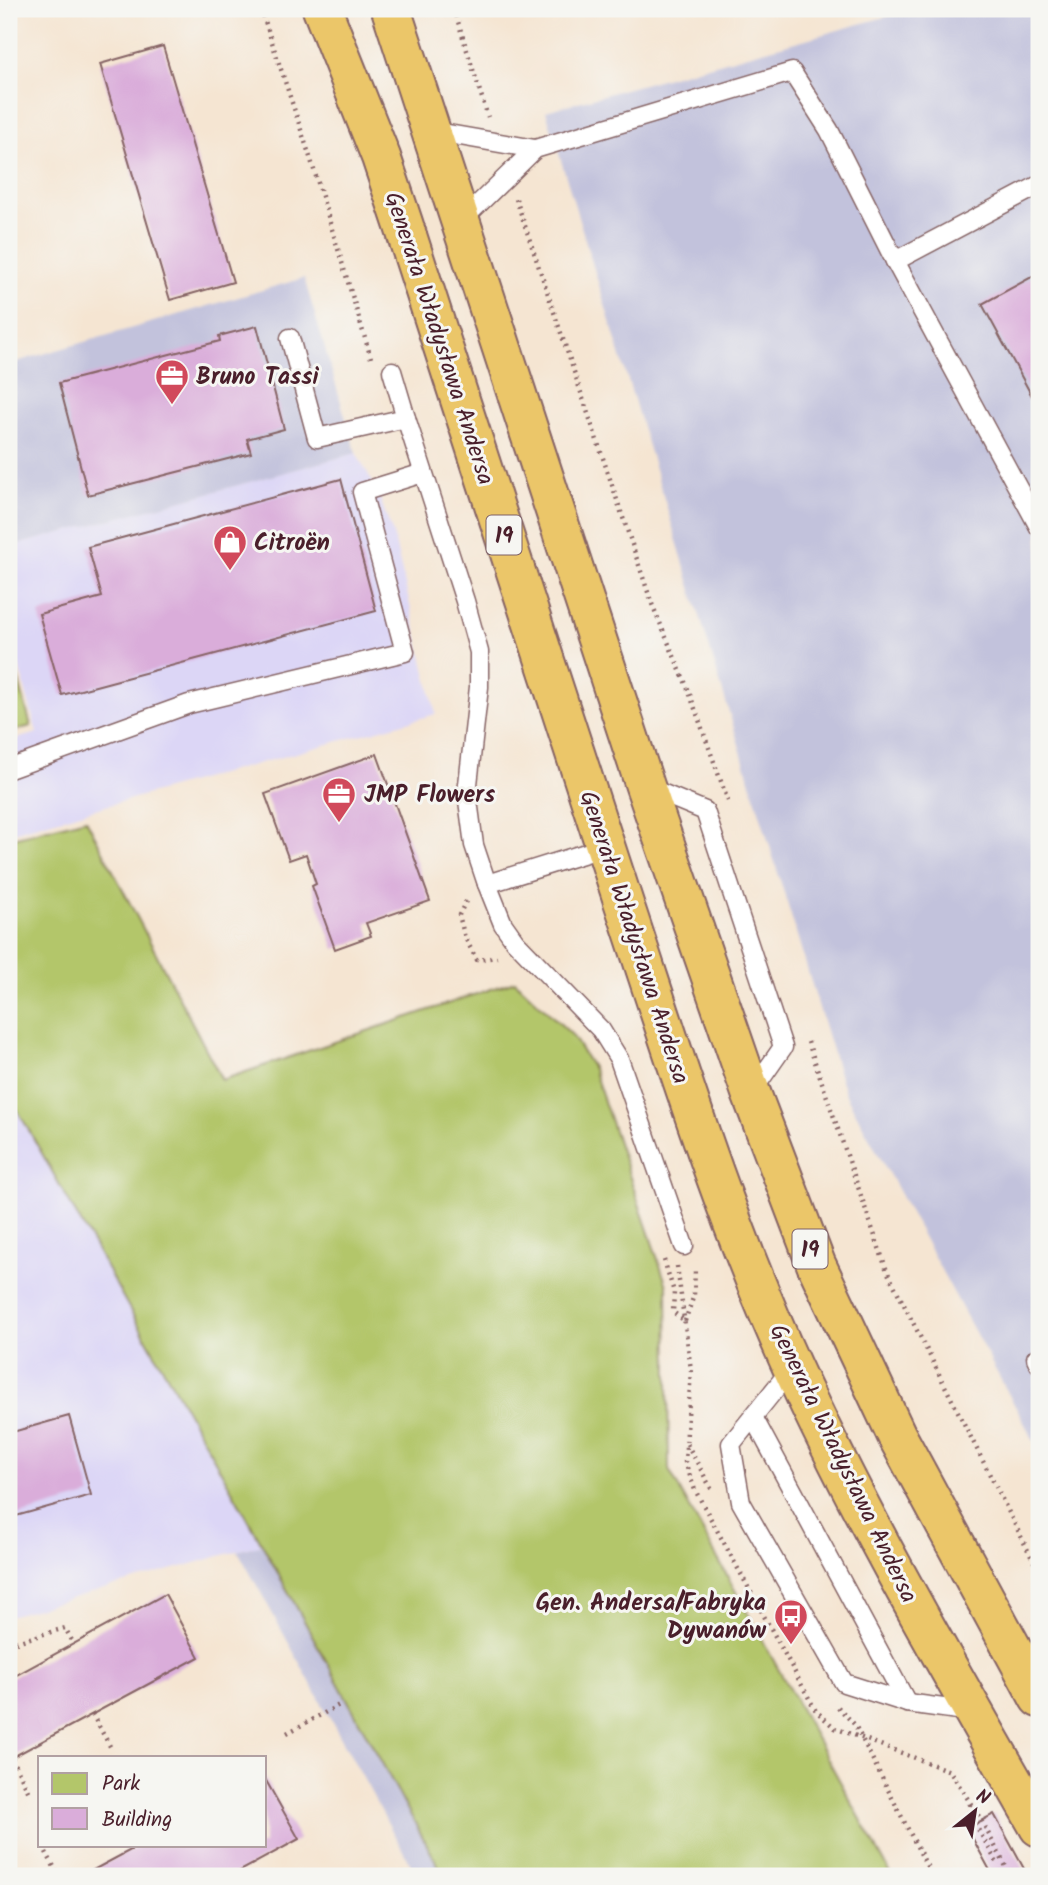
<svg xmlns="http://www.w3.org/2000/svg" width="1048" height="1885" viewBox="0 0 1048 1885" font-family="Kalam,sans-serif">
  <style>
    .built { fill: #dcd6f6 }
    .industrial { fill: #c2c2dc }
    .green { fill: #b3c66a; stroke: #7e724a; stroke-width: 2 }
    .building { fill: #daadda }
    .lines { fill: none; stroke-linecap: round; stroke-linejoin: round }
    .service-casing { stroke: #866465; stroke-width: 21 }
    .trunk-casing { stroke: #866465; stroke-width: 42 }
    .path { stroke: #866465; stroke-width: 4.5; stroke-dasharray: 2 5; stroke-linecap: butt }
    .service { stroke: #fff; stroke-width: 18 }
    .trunk { stroke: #ebc669; stroke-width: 38 }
    .labels { text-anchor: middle; stroke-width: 6; stroke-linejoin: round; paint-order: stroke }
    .shield { fill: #f6f6f2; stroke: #7e6067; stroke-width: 2 }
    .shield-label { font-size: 23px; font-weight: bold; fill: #4a1f2b }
    .street-label { font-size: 24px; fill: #4a1f2b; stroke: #f6f6f2 }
    .poi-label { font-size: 24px; font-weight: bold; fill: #4a1f2b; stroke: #f6f6f2; text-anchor: start }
  </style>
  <rect width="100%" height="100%" fill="#f6f6f2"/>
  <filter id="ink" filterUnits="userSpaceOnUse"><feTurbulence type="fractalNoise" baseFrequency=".0143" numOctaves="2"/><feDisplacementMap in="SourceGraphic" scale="14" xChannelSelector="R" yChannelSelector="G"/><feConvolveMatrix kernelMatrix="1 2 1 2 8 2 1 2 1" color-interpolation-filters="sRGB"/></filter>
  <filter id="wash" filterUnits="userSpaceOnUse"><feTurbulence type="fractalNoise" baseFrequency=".00686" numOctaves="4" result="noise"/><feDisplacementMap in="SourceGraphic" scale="28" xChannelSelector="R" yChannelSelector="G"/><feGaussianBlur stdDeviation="1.57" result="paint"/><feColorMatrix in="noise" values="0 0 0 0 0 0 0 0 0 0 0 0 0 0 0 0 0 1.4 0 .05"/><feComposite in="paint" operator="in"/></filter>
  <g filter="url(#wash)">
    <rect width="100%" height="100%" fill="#f5e5d2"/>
    <g class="built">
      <path d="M356 453 376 488 393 534 436 714 9 833V741L37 733 9 630V547Z"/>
      <path d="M9 1095 262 1544 9 1616Z"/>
    </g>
    <g class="industrial">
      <path d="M914 9H1039V1450L845 1093 546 111Z"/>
      <path d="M304 278 356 453 9 547V364Z"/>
      <path d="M262 1544 444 1876H417L238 1551Z"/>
    </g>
    <g class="green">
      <path d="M9 645 31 726 9 732Z"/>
      <path d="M86 819 222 1080 515 981 572 1035 593 1069 667 1286 669 1470 892 1876H444L262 1544 9 1095V839Z"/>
    </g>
    <g id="blocks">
      <g class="building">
        <path d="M163 46 233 282 170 300 100 64Z"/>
        <path d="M1039 273V409L982 304Z"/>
        <path d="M257 326 284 429 247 439 251 453 88 495 59 383 220 341 219 336Z"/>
        <path d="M341 479 376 611 62 695 39 614 102 597 88 547Z"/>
        <path d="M377 754 430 901 366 923 371 936 335 949 312 886 316 884 306 854 289 860 265 794Z"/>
        <path d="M69 1416 91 1495 9 1518V1433Z"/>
        <path d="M165 1594 199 1657 9 1759V1679Z"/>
        <path d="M264 1777 299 1839 231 1876H82L140 1845H264Z"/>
        <path d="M994 1814 1028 1876H993L967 1828Z"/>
      </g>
    </g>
  </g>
  <g filter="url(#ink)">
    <use href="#blocks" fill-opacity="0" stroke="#866465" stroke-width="2"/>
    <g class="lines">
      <g class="service-casing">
        <g id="service">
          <path d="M431 131 535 149"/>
          <path d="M460 222 535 149 792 72 829 130 895 261 1039 527"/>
          <path d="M895 261 1039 185"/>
          <path d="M290 338 317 438 406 418 465 601 479 652V687L467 793 474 845 487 884 503 924 515 941 601 1030 619 1059 684 1246"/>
          <path d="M392 371 406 418"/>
          <path d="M9 769 189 704 405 652 362 492 423 473"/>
          <path d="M647 787 705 811 783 1047 751 1093"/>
          <path d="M487 884 605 847"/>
          <path d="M1039 1357 1036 1358 1039 1364"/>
          <path d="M792 1368 731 1444 741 1502 844 1683 907 1703 972 1712"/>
          <path d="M753 1417 907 1703"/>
        </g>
      </g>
      <g class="trunk-casing">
        <g id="trunk">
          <path d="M322 9 381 157 403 223C477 452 550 681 626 910 677 1064 725 1220 792 1367 865 1526 953 1676 1039 1827"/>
          <path d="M391 9 645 786 751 1093 816 1264 897 1436 1039 1698"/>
        </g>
      </g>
      <g class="path">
        <path d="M261 9 311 160 371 358"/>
        <path d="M454 9 488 117"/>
        <path d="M516 199 652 604 688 689 728 801"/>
        <path d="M466 901 459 915 465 938 477 960 497 957"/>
        <path d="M808 1042 887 1271 1039 1572"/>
        <path d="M664 1260 674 1292 673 1312 685 1321"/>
        <path d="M677 1266 691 1370 685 1462 695 1490 816 1711 835 1728 950 1771 980 1818 1011 1876"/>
        <path d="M685 1321 694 1295 695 1267"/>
        <path d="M687 1444 713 1492"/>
        <path d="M9 1644 65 1628 74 1644"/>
        <path d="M838 1707 855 1725 932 1876"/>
        <path d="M92 1714 111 1748"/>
        <path d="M287 1733 341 1704"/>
        <path d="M12 1758 29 1793"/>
        <path d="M970 1804 969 1813 997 1863"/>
        <path d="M46 1852 59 1876"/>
      </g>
      <use href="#service" class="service"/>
      <use href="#trunk" class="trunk"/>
    </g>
  </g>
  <defs>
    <g id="office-pin" transform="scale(1.75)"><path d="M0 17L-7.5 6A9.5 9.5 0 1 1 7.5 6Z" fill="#d1495b" stroke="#f6f6f2"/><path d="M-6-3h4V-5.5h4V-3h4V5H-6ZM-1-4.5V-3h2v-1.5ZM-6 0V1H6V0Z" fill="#fff"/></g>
    <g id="shop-pin" transform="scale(1.75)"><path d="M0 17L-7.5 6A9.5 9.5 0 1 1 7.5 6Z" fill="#d1495b" stroke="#f6f6f2"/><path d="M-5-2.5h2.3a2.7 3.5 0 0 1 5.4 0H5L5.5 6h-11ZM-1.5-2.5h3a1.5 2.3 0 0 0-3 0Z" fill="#fff"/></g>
    <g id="bus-pin" transform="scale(1.75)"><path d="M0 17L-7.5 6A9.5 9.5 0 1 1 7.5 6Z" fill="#d1495b" stroke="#f6f6f2"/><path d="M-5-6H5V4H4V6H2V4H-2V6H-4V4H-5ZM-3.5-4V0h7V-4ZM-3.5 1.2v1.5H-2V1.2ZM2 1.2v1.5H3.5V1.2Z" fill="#fff"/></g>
  </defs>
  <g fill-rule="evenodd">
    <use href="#office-pin" x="172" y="376"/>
    <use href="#shop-pin" x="230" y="542"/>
    <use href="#office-pin" x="339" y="794"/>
    <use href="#bus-pin" x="791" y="1616"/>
  </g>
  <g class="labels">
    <g class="shield">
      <rect x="486.5" y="515.5" width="35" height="39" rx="5"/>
      <rect x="792.5" y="1229.5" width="35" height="39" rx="5"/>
    </g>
    <g class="shield-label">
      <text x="504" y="543">19</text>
      <text x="810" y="1257">19</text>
    </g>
    <g class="street-label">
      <text transform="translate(440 338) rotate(72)" y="8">Generała Władysława Andersa</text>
      <text transform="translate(635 937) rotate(72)" y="8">Generała Władysława Andersa</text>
      <text transform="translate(844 1463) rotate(64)" y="8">Generała Władysława Andersa</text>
    </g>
    <g class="poi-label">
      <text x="196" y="384">Bruno Tassi</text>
      <text x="254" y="550">Citroën</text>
      <text x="364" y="802">JMP Flowers</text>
      <text x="766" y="1610" text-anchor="end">Gen. Andersa/Fabryka<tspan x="766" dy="28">Dywanów</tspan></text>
    </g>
  </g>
  <rect width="1048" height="1885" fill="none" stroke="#f6f6f2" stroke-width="35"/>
  <rect x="38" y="1756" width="228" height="91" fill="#f6f6f2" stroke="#b1a0a2" stroke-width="2"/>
  <rect x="52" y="1773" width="35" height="21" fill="#b3c66a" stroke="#b1a0a2" stroke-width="2"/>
  <text x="102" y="1790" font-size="21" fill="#4a1f2b">Park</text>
  <rect x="52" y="1808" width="35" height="21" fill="#daadda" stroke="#b1a0a2" stroke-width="2"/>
  <text x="102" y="1826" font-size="21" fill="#4a1f2b">Building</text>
  <g transform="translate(975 1811) rotate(30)" stroke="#f6f6f2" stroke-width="5" paint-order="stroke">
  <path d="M0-5L12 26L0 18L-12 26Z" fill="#4a1f2b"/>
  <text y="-10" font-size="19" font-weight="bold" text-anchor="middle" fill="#4a1f2b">N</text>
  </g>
</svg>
